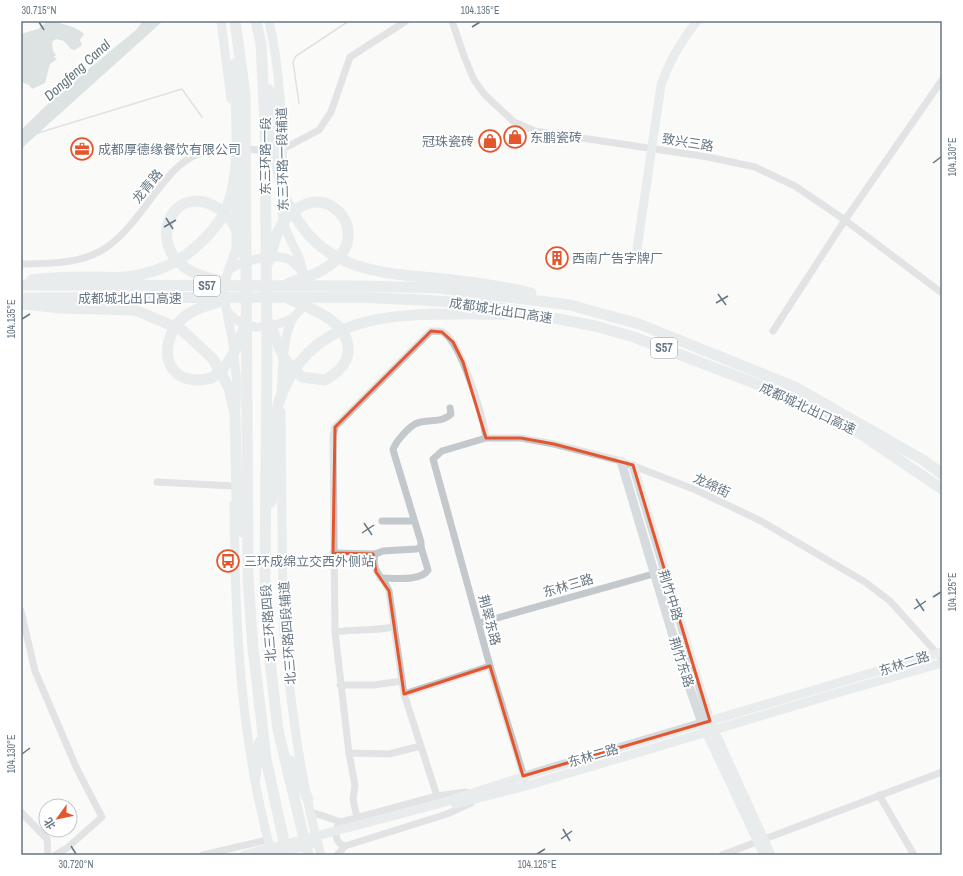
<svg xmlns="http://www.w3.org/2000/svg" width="963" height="876" viewBox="0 0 963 876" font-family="'Archivo Narrow','Noto Sans SC',sans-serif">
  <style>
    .water { fill: #bbc7cb }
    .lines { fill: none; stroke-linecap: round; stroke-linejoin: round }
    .stream { stroke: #bbc7cb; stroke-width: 1.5 }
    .minor { stroke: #c3c8cc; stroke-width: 7 }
    .major { stroke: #d6dbdf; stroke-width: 9 }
    .highway { stroke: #d6dbdf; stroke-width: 11 }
    .marked { fill: none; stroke: #e4572e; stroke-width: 3; stroke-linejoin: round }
    .ticks { fill: none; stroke: #657683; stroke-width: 1.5 }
    .labels { text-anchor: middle; stroke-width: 4; stroke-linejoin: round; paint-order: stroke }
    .shield { fill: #fff; stroke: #939fa8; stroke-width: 1 }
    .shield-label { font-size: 12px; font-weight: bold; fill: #657683 }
    .poi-label { font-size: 13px; fill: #657683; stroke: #fff; text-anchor: start }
    .street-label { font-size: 13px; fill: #657683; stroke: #fff }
    .water-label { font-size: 14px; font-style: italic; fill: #60757c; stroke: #fff }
    .neatline { fill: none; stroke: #657683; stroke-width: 1.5 }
    .ticks-label { font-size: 10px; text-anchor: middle; fill: #657683 }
  </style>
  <rect width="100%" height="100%" fill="#fafaf8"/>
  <g class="water">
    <path d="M48 21C58 22 78 27 84 34L80 40 82 45 75 50 71 49 64 41 56 39 52 42 53 51 56 55 54 57 57 59 50 64 45 83 32 89 29 85 21 82V34L38 29Z"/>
    <path d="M143 21H163L24 146 21 153V130L57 95 136 30Z"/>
  </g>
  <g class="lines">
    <g class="stream">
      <path d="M299 103 293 62 296 56 349 21"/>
      <path d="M38 133 182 89 202 117"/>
    </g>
    <g class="minor">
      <path d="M452 21 464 56 474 80 485 95 514 122 535 131 708 157 755 167 795 186 845 220 942 293"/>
      <path d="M278 149H283L319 130 331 112 350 57 406 21"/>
      <path d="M21 264C99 264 111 253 156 192 167 178 179 162 196 155 217 146 245 150 268 150"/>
      <path d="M773 331 845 220 942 80"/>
      <path d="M157 482 233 486"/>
      <path d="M382 521H414"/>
      <path d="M333 553 375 554"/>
      <path d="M380 578C393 578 420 582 428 570L421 547"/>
      <path d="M21 611 35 671 77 769 102 817 67 848 55 855"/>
      <path d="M479 623 664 571"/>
      <path d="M335 632C355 629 374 631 393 627"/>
      <path d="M340 685H374L402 681"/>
      <path d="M404 694 389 591C383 576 371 573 375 554L383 551 416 549 421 547V542L393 450C395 442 408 428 415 424 427 418 441 424 451 414L450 408"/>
      <path d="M421 746 389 754 349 753 335 632 333 436 335 427 431 331C434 331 440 331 443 332 461 343 483 416 486 438"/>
      <path d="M349 753 355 785 353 799 357 818"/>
      <path d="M525 780 490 666 433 459 442 451 486 438H521L554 444 621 461 696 490 761 521 865 582 890 601 942 659"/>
      <path d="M879 795 914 855"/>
      <path d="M437 796 404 694 490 666"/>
      <path d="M21 812 47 839 48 855"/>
      <path d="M311 812 341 822 437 796 466 792"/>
      <path d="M337 827C334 835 337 844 345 846"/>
      <path d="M203 855 267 840"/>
      <path d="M337 855 345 846 447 814 471 803"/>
      <path d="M722 855 942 772"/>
    </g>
    <g class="major">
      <path d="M221 21 231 99"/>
      <path d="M269 21C281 73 282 126 283 179"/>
      <path d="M283 192C282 201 281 211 283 220 289 245 304 255 304 285"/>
      <path d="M637 249 661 85C669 61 681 41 697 21"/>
      <path d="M229 270C241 261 275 252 290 260 295 263 299 268 303 273"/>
      <path d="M228 312C245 333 271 329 293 318"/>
      <path d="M281 393C283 370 282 341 292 320 296 312 305 309 305 299"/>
      <path d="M236 408 237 384 233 344 223 292 228 271 236 249 237 183"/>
      <path d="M281 412 283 622C290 698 300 782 321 855"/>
      <path d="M621 461 681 663 702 723 764 855"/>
      <path d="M633 465 710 721 771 855"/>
      <path d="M234 504C235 623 240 740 272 855"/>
      <path d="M455 804 526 786 851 689 942 663"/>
      <path d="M244 855 438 804 544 770 942 652"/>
      <path d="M271 855 312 844"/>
    </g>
    <g class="highway">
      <path d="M235 21 245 94 248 579 253 648 266 759 287 855"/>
      <path d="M256 21 261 44 265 122 267 352 265 577 268 643 278 730 308 855"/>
      <path d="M269 90C275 124 273 162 284 195 286 202 291 208 294 214 328 276 392 273 453 280 480 283 505 287 531 293"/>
      <path d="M269 261C273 247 276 230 286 219 323 175 369 227 338 258 325 272 307 277 289 283"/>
      <path d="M32 280C53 277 74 277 95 277 105 277 116 278 126 277 152 274 177 264 197 246 206 238 214 229 221 219 245 181 235 108 235 64"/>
      <path d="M223 282C213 279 201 277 191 271 147 249 168 187 210 204 219 208 228 214 233 223 238 231 240 243 242 253"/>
      <path d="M21 285 360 286 439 288 570 305 639 324 795 387 923 460 942 474"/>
      <path d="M21 298 357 297 421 300 481 304 595 326 634 337 785 395 858 432 942 489"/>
      <path d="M225 300C213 304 199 307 188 314 162 331 157 377 195 380 200 380 208 380 213 377 230 367 238 344 245 326"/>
      <path d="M24 304 61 308 135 310 182 330 213 359 229 388 235 414 237 500 242 532"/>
      <path d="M269 323 284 358 292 368 302 377 325 380C336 374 346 366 348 353 351 322 312 309 289 299"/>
      <path d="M271 502C273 492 276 482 276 472 277 451 273 421 279 402 312 299 422 316 508 314"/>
      <path d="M290 761 308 799"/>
      <path d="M255 777 260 742"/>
    </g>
  </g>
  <path d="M0 0H963V876H0ZM431 331 442 332 453 342 463 362 486 438H521L554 444 633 465 710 721 523 776 490 666 404 694 389 591 376 572 373 554 333 553 335 427Z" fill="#fafaf8" fill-opacity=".55" fill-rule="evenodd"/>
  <path class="marked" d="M431 331 442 332 453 342 463 362 486 438H521L554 444 633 465 710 721 523 776 490 666 404 694 389 591 376 572 373 554 333 553 335 427Z"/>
  <path class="ticks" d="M39 22 44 30M472 27 480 22M933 163 941 157M166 218 173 229M164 227 176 220M718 294 726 305M716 303 728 296M22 319 30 314M364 523 372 535M362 533 374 525M933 597 941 592M916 599 924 611M914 609 926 601M22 754 30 748M563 829 570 841M561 839 572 831M71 846 76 854M537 854 545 849"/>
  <defs>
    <g id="shop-ring" transform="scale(1.15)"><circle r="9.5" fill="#fff" stroke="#e4572e" stroke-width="1.5"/><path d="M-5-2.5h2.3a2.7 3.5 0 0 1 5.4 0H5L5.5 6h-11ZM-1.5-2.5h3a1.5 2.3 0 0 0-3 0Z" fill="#e4572e"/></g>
    <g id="office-ring" transform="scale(1.15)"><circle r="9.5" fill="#fff" stroke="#e4572e" stroke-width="1.5"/><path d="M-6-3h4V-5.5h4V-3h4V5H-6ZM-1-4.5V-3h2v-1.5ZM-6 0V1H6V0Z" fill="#e4572e"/></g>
    <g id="building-ring" transform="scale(1.15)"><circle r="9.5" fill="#fff" stroke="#e4572e" stroke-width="1.5"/><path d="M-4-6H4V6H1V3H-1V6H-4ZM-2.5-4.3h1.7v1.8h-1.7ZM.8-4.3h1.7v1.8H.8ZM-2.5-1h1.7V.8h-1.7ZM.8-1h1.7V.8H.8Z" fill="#e4572e"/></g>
    <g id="bus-ring" transform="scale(1.15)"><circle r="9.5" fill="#fff" stroke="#e4572e" stroke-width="1.5"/><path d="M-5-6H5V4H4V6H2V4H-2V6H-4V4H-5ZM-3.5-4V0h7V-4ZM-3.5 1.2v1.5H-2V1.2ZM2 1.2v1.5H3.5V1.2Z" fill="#e4572e"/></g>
  </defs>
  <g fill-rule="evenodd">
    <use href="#shop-ring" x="515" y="137"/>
    <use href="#shop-ring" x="490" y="141"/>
    <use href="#office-ring" x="82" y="149"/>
    <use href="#building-ring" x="557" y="258"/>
    <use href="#bus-ring" x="228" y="561"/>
  </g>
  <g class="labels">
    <g class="shield">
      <rect x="194" y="276" width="26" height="20" rx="3"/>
      <rect x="651" y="338" width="26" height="20" rx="3"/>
    </g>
    <g class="shield-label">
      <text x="207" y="290">S57</text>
      <text x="664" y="352">S57</text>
    </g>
    <g class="poi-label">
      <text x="530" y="142">东鹏瓷砖</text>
      <text x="474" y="146" text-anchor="end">冠珠瓷砖</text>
      <text x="98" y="154">成都厚德缘餐饮有限公司</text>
      <text x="572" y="263">西南广告字牌厂</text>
      <text x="244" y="566">三环成绵立交西外侧站</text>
    </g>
    <g class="street-label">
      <text transform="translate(688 142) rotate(9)" y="5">致兴三路</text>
      <text transform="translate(265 156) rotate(-90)" y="5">东三环路一段</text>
      <text transform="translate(282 159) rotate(-91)" y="5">东三环路一段辅道</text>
      <text transform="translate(147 186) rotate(-51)" y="5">龙青路</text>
      <text x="130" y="303">成都城北出口高速</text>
      <text transform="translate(501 310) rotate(9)" y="5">成都城北出口高速</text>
      <text transform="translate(808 408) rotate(25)" y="5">成都城北出口高速</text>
      <text transform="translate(712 485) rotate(25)" y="5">龙绵街</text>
      <text transform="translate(568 585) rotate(-16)" y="5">东林三路</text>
      <text transform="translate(671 595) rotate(73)" y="5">荆竹中路</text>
      <text transform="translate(490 620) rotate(75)" y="5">荆翠东路</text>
      <text transform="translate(268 623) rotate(-94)" y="5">北三环路四段</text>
      <text transform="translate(287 633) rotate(-94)" y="5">北三环路四段辅道</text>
      <text transform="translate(682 662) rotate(72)" y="5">荆竹东路</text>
      <text transform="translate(904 663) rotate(-18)" y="5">东林二路</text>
      <text transform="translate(593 755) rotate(-16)" y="5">东林二路</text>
    </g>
    <g class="water-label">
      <text transform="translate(77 70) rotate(-42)" y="5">Dongfeng Canal</text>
    </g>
  </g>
  <rect width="963" height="876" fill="none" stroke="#ffffff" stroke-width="44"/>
  <g transform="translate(58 818) rotate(237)"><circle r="19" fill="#ffffff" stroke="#c1c8cd"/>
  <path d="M0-3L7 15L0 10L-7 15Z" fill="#e4572e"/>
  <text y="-6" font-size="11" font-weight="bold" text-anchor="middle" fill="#657683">北</text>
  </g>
  <rect x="22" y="22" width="919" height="832" class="neatline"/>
  <g class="ticks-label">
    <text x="39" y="14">30.715°N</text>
    <text x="480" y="14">104.135°E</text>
    <text transform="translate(952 157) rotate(-90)" y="4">104.130°E</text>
    <text transform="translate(11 319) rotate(-90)" y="4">104.135°E</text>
    <text transform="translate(952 592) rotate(-90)" y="4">104.125°E</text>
    <text transform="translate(11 754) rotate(-90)" y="4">104.130°E</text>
    <text x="76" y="868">30.720°N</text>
    <text x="537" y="868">104.125°E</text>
  </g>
</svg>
